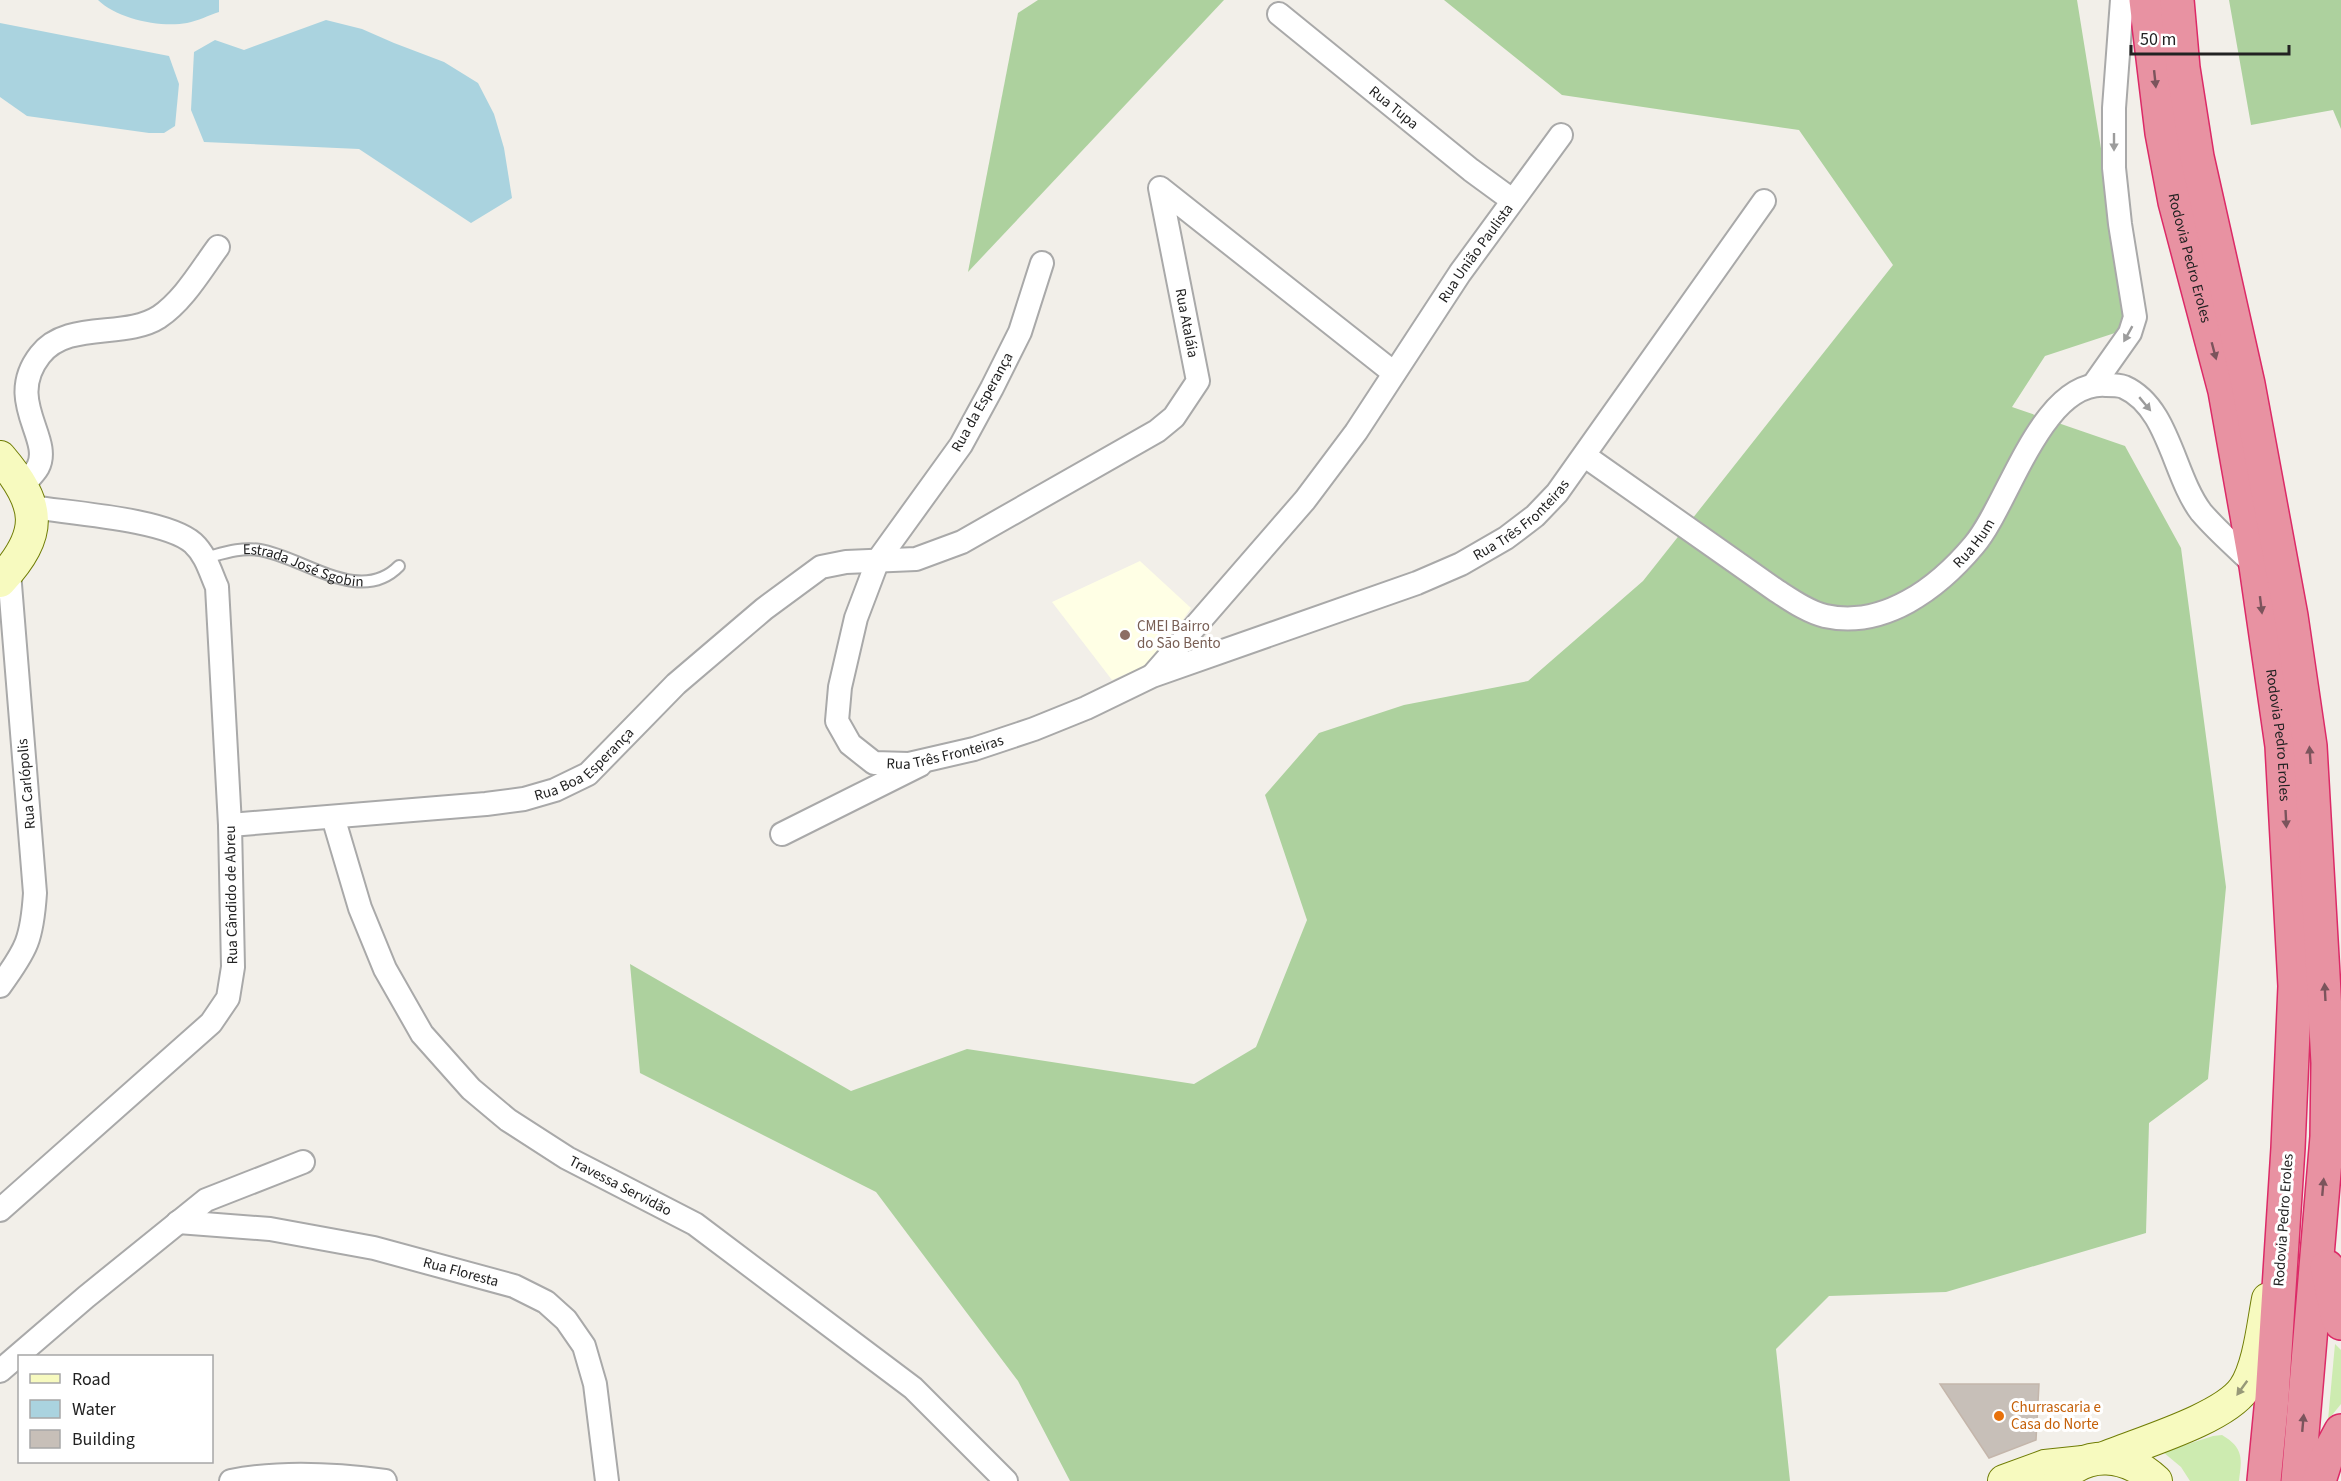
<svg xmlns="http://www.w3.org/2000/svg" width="2341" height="1481" viewBox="0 0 2341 1481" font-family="'Source Sans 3',sans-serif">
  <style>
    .education { fill: #ffffe5 }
    .grass { fill: #cdebb0 }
    .forest { fill: #add19e }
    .water { fill: #aad3df }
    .building { fill: #c7bfb8; stroke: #c4b6ab; stroke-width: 1.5 }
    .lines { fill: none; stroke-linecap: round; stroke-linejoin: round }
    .lane-casing { stroke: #a9a9a9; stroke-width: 14 }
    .street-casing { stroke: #a9a9a9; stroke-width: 26 }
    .secondary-casing { stroke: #707d05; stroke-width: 34 }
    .highway-casing { stroke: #dc2a67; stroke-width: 36 }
    .lane { stroke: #fff; stroke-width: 10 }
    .street { stroke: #fff; stroke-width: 22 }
    .secondary { stroke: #f7fabf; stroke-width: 32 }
    .highway { stroke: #e892a2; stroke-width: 33 }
    .oneway { fill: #7b545c }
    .oneway2 { fill: #9c9c9c }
    .oneway3 { fill: #979978 }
    .education-dot { fill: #8d6e63; stroke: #fff; stroke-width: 2 }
    .food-dot { fill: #e8710a; stroke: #fff; stroke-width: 2 }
    .labels { text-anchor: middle; stroke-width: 6; stroke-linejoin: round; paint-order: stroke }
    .street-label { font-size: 15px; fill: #222; stroke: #fff }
    .education-label { font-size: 15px; fill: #785e54; stroke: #fff; text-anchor: start }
    .food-label { font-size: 15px; fill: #c56008; stroke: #fff; text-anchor: start }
  </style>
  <rect width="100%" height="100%" fill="#f2efe9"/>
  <path class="education" d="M1140 561 1191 608 1154 662 1112 680 1052 602Z"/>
  <g class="grass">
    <path d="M2335 1344 2341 1350V1404L2328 1420Z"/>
    <path d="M2222 1435C2244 1448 2242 1459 2239 1481H2190L2181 1467 2163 1452 2213 1436Z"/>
  </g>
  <g class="forest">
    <path d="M1038 0H1224L968 272 1018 13Z"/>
    <path d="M1444 0H2077L2130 328 2045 356 2012 407 2125 446 2181 548 2226 887 2208 1079 2149 1123 2146 1233 1946 1292 1829 1296 1776 1349 1790 1481H1070L1018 1381 876 1192 640 1073 630 964 851 1091 967 1049 1194 1084 1256 1047 1307 920 1265 795 1319 733 1404 705 1528 681 1643 581 1893 265 1799 130 1562 95Z"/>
    <path d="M2229 0H2341V129L2333 110 2251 125Z"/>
  </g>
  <g class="water">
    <path d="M98 0H219V12C209 15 198 21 187 23 161 28 117 19 98 0Z"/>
    <path d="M326 20 362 29 394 43 444 62 478 83 494 114 504 148 512 198 471 223 359 149 204 142 191 110 194 52 215 40 244 50Z"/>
    <path d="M0 23 169 56 179 84 175 126 164 133H149L27 116 0 97Z"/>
  </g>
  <path class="building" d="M1940 1384H2039L2036 1440 1989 1458Z"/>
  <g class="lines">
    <g class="lane-casing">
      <g id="lane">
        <path id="s1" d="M205 558C224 553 240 547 260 550 303 557 360 606 399 566"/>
      </g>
    </g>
    <g class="street-casing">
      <g id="street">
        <path id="s2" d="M1279 14 1471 170 1512 200"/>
        <path id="s3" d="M1042 263 1020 332 992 388 961 445 878 560 856 618 840 687 837 721 850 744 874 763 909 764 974 749 1034 729 1086 708 1152 676 1417 583 1461 564 1506 538 1535 516 1557 493 1764 201"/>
        <path d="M2094 384 2130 333 2135 317 2120 224 2114 168V108L2122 0"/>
        <path id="s4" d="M1585 456 1777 591C1791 600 1808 612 1825 616 1884 629 1938 588 1974 545 2009 504 2041 380 2106 385 2112 385 2119 385 2124 387 2169 407 2173 475 2201 512 2217 531 2238 549 2256 566"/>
        <path d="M23 485C27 480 34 474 38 467 53 438 4 401 40 355 67 320 125 339 159 317 184 300 201 270 218 247"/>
        <path id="s5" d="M1153 675 1305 500 1356 432 1460 273 1561 135"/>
        <path id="s6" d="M333 817 360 908 385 969 422 1034 471 1089 508 1120 567 1158 695 1224 913 1388 1006 1481"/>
        <path id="s7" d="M230 825 486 804 524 799 555 790 588 774 676 684 764 609 821 567 846 562 916 559 962 542 1157 431 1174 417 1198 381 1160 188 1394 373"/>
        <path d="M782 834 920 765"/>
        <path d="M0 986C27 949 32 939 35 893L9 572"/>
        <path d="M0 1210 211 1023 228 998 233 967 230 825 217 587C210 571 206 555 193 543 166 519 69 513 32 507"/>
        <path id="s8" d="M178 1222 270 1229 374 1248 514 1286 546 1302 566 1320 584 1346 595 1384 607 1481"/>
        <path d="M0 1371 86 1297 206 1200 303 1162"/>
        <path d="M231 1481C281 1471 334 1474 385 1481"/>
      </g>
    </g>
    <g class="secondary-casing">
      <g id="secondary">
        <path d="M0 457C41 505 44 533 0 581"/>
        <path d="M2104 1458C2140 1443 2223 1419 2244 1389 2259 1367 2263 1325 2268 1299"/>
        <path d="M2004 1481 2045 1466 2083 1462"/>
        <path d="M2059 1481C2086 1448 2127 1454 2156 1481"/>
      </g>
    </g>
    <g class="highway-casing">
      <g id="highway">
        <path id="s9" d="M2146 0 2162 133 2175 202 2225 391 2256 566 2282 746 2295 986 2288 1148 2272 1398 2264 1481"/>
        <path d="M2177 0 2183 68 2197 157 2248 384 2291 616 2310 746 2328 1063 2327 1137 2298 1481"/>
        <path d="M2327 1267 2338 1318 2341 1323"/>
        <path d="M2319 1481 2326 1459 2341 1431"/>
      </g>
    </g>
    <use href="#lane" class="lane"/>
    <use href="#street" class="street"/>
    <use href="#secondary" class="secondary"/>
    <use href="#highway" class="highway"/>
  </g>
  <defs><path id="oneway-solid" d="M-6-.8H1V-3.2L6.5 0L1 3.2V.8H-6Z" transform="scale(1.5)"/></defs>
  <g class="oneway">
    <use href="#oneway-solid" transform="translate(2155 79) rotate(84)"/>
    <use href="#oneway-solid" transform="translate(2214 351) rotate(75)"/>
    <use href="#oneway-solid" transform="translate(2261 605) rotate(83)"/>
    <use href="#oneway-solid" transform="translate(2310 755) rotate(-94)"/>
    <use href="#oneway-solid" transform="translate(2286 819) rotate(87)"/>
    <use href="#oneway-solid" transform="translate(2325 992) rotate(-93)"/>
    <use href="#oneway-solid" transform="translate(2323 1187) rotate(-85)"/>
    <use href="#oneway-solid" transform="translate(2303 1423) rotate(-85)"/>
  </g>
  <g class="oneway2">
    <use href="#oneway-solid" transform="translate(2114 142) rotate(90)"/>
    <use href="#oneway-solid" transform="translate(2128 334) rotate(119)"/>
    <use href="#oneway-solid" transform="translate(2145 404) rotate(50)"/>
  </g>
  <use class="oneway3" href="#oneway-solid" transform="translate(2242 1388) rotate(126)"/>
  <circle class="education-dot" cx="1125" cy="635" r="6"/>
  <circle class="food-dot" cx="1999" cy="1416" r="6"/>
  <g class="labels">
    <g class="street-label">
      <text dy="5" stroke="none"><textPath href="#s2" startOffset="148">Rua Tupa</textPath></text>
      <text dy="5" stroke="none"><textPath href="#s5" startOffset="532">Rua União Paulista</textPath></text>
      <text dy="5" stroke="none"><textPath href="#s9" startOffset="262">Rodovia Pedro Eroles</textPath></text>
      <text transform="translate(1187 323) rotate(79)" y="5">Rua Ataláia</text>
      <text transform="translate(982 402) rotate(-61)" y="5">Rua da Esperança</text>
      <text dy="5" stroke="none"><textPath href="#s3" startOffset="1264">Rua Três Fronteiras</textPath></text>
      <text dy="5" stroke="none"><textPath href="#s4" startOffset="464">Rua Hum</textPath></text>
      <text dy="5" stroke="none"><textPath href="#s1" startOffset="102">Estrada José Sgobin</textPath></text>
      <text dy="5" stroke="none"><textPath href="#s9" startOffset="748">Rodovia Pedro Eroles</textPath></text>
      <text dy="5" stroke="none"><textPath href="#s3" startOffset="638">Rua Três Fronteiras</textPath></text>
      <text dy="5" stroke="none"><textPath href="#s7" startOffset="366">Rua Boa Esperança</textPath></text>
      <text transform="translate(26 784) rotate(-95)" y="5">Rua Carlópolis</text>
      <text transform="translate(231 895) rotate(-91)" y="5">Rua Cândido de Abreu</text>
      <text dy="5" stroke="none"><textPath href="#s6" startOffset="488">Travessa Servidão</textPath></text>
      <text transform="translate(2283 1220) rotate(-86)" y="5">Rodovia Pedro Eroles</text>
      <text dy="5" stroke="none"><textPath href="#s8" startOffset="288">Rua Floresta</textPath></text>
    </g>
    <g class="education-label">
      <text x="1137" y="631">CMEI Bairro<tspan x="1137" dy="17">do São Bento</tspan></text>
    </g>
    <g class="food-label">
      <text x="2011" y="1412">Churrascaria e<tspan x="2011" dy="17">Casa do Norte</tspan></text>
    </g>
  </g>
  <rect x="18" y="1355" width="195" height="108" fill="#ffffff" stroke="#a7a7a7" stroke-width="1.5"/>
  <rect x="30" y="1374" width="30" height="9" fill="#f7fabf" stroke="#a7a7a7" stroke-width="1.5"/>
  <text x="72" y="1385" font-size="18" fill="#222222">Road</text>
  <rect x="30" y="1400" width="30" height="18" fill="#aad3df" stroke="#a7a7a7" stroke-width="1.5"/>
  <text x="72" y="1415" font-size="18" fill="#222222">Water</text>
  <rect x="30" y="1430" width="30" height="18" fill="#c7bfb8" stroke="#a7a7a7" stroke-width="1.5"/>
  <text x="72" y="1445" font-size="18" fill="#222222">Building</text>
  <path d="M2131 45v9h158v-9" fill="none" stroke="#222222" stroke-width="3"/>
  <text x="2140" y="45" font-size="18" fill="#222222" stroke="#ffffff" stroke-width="4.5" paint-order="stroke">50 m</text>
</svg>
